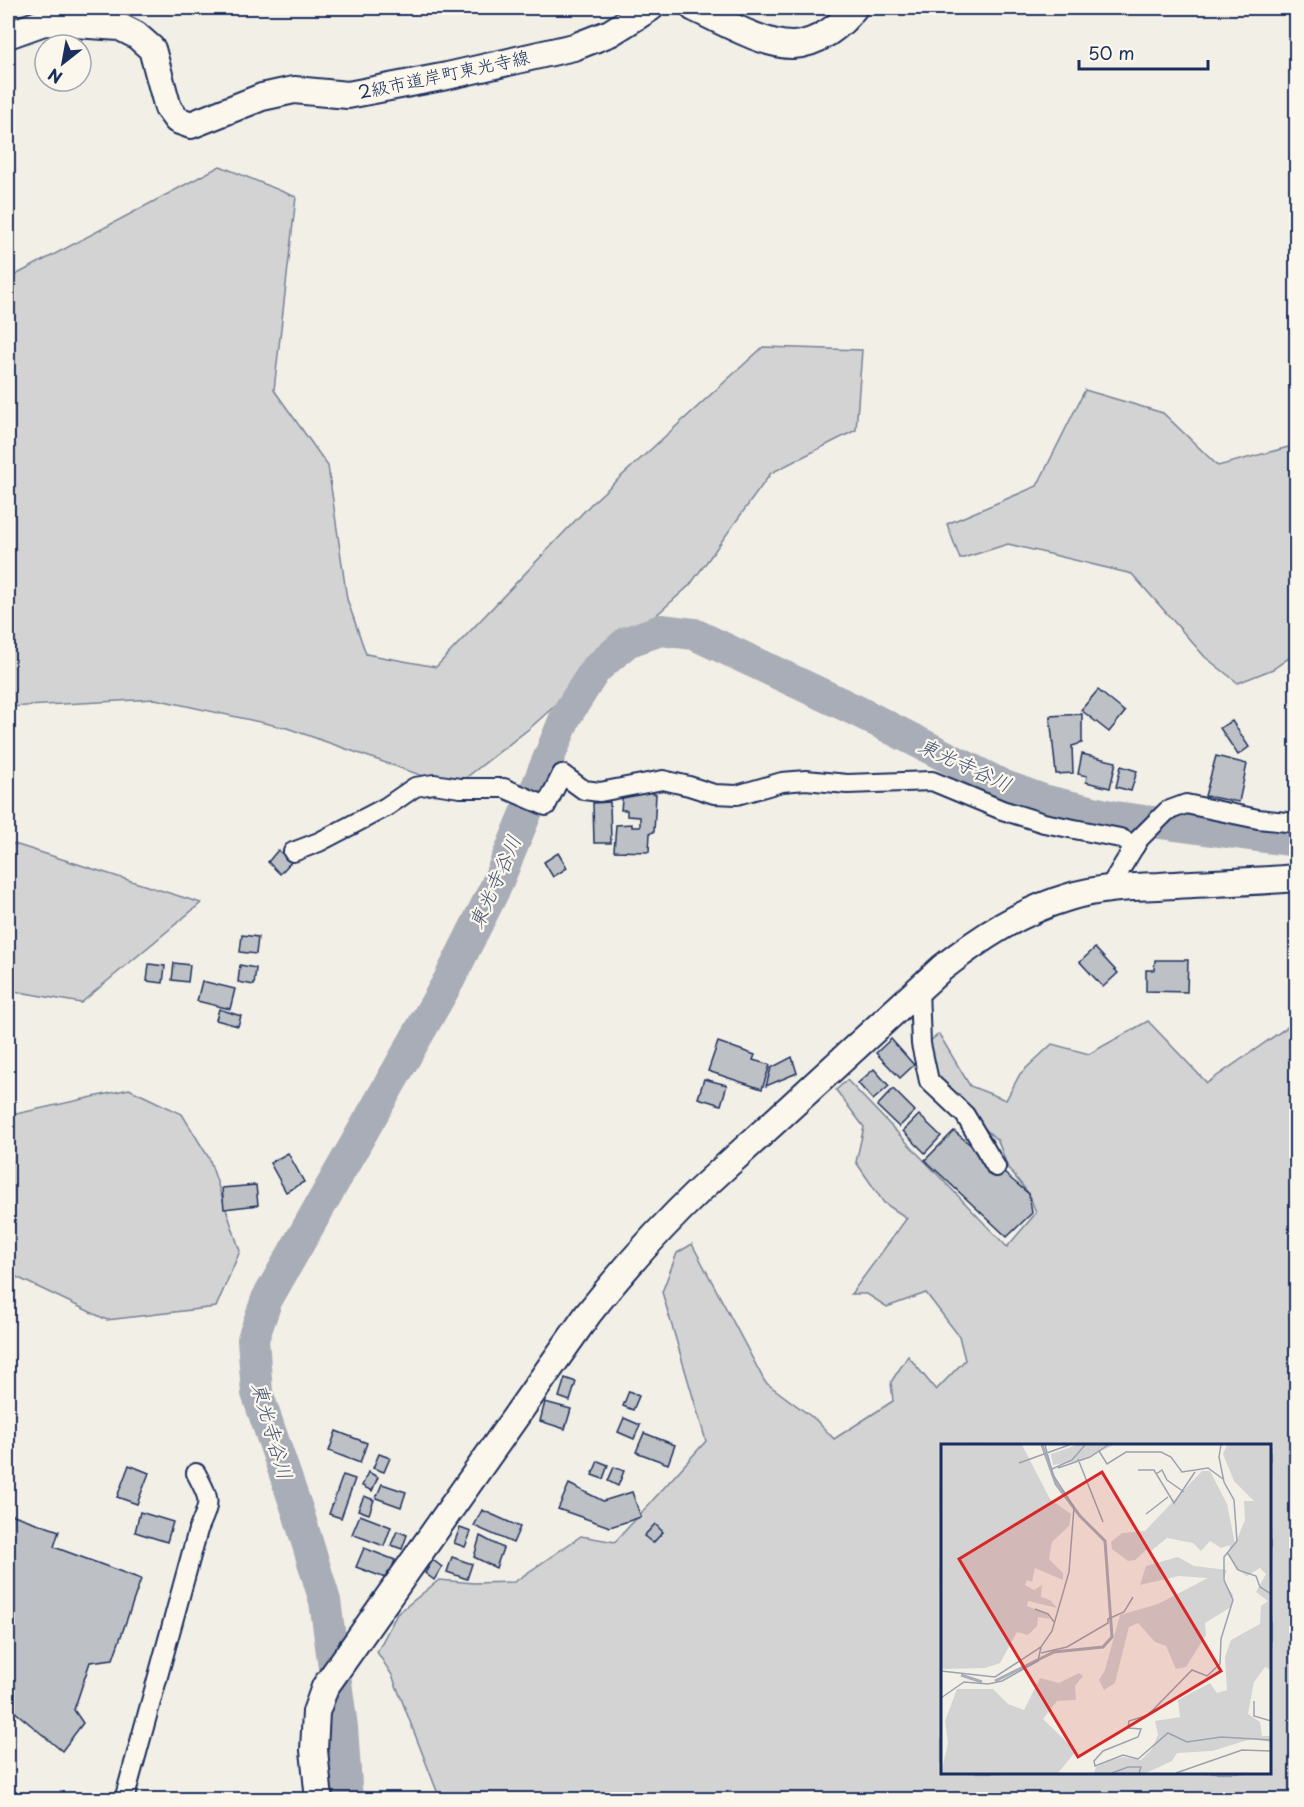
<svg xmlns="http://www.w3.org/2000/svg" width="1304" height="1807" viewBox="0 0 1304 1807" font-family="'Playpen Sans','Klee One',sans-serif">
  <style>
    .green { fill: #d2d3d2; stroke: #768198; stroke-width: 1.5; fill-rule: evenodd }
    .lines { fill: none; stroke-linecap: round; stroke-linejoin: round }
    .river { stroke: #a9adb7; stroke-width: 32 }
    .building { fill: #bdc0c4; stroke: #1b2f5e; stroke-width: 1.5 }
    .street-casing { stroke: #1b2f5e; stroke-width: 22 }
    .secondary-casing { stroke: #1b2f5e; stroke-width: 30 }
    .street { stroke: #fbf7ec; stroke-width: 18 }
    .secondary { stroke: #fbf7ec; stroke-width: 26 }
    .labels { text-anchor: middle; stroke-width: 4.5; stroke-linejoin: round; paint-order: stroke }
    .street-label { font-size: 18px; fill: #1b2f5e; stroke: #fbf7ec }
    .water-label { font-size: 20px; font-style: italic; fill: #465579; stroke: #fbf7ec }
    .inset-river { fill: none; stroke: #a9adb7; stroke-width: 3 }
    .inset-road { fill: none; stroke: #9ca2b0; stroke-width: 1.5 }
    .view { fill: #d62828; fill-opacity: 0.15; stroke: #d62828; stroke-width: 3 }
    .inset-edge { fill: none; stroke: #1b2f5e; stroke-width: 3 }
  </style>
  <rect width="100%" height="100%" fill="#f2efe6"/>
  <filter id="ink" filterUnits="userSpaceOnUse"><feTurbulence type="fractalNoise" baseFrequency=".0167" numOctaves="2"/><feDisplacementMap in="SourceGraphic" scale="12" xChannelSelector="R" yChannelSelector="G"/><feConvolveMatrix kernelMatrix="1 2 1 2 8 2 1 2 1" color-interpolation-filters="sRGB"/></filter>
  <g filter="url(#ink)">
    <g class="green">
      <path d="M1296 48V122L1292 111 1291 49Z"/>
      <path d="M220 166 296 197 274 390 328 466 347 599 366 654 436 667 592 503 763 347 862 350 856 430 771 473 690 585 530 728 454 787 287 728 155 699 8 707V279Z"/>
      <path d="M1085 390 1163 413 1218 466 1296 445V653L1273 669 1238 683 1205 657 1132 574 1008 544 960 559 947 524 1037 486Z"/>
      <path d="M8 842 201 903 81 1003 8 990Z"/>
      <path d="M1148 1021 1207 1083 1296 1021V1799H440L392 1675 377 1652 397 1614 439 1580 474 1583 514 1582 581 1536 615 1542 706 1441 662 1292 677 1253 692 1244 765 1382 816 1420 834 1439 893 1401 891 1382 908 1356 936 1390 965 1360 959 1336 926 1293 887 1307 867 1294H851L907 1218 884 1203 856 1162 864 1127 836 1090 847 1080 1007 1247 1036 1213 1029 1194 1008 1168 998 1141 933 1080 926 1044 939 1034 970 1086 1006 1100 1020 1074 1052 1044 1089 1054ZM942 1446H1270V1772H942Z"/>
      <path d="M129 1089 182 1114 209 1158 240 1251 216 1307 107 1320 8 1273V1106L16 1114Z"/>
    </g>
    <g class="lines">
      <path class="river" d="M347 1800 342 1727 325 1601 298 1512 257 1393 253 1339 267 1299 449 980 496 886 566 716 595 670 627 642 661 630 694 634 855 710 1002 785 1043 800 1115 817 1296 841"/>
    </g>
    <g class="building">
      <path d="M1098 690 1125 712 1109 732 1081 710Z"/>
      <path d="M1082 714V743L1072 746 1073 773 1056 774 1050 716Z"/>
      <path d="M1232 721 1249 747 1238 755 1220 728Z"/>
      <path d="M1082 754 1116 762 1110 788 1086 782 1087 776 1078 774Z"/>
      <path d="M1216 756 1247 764 1239 802 1205 796Z"/>
      <path d="M1121 766 1137 771 1131 791 1116 787Z"/>
      <path d="M652 790 653 794H656L654 832 650 833 649 852 614 851 616 825 632 824V827H640V817L627 816V810H621L623 791Z"/>
      <path d="M610 802 611 843H594L593 803Z"/>
      <path d="M278 850 291 862 280 874 268 862Z"/>
      <path d="M558 853 567 868 553 877 544 862Z"/>
      <path d="M242 935 258 937 256 954 240 952Z"/>
      <path d="M1095 948 1118 973 1103 987 1080 962Z"/>
      <path d="M1155 960H1188L1187 992 1146 991V970H1154Z"/>
      <path d="M174 963 190 965 188 982 172 980Z"/>
      <path d="M149 964 165 966 163 983 147 981Z"/>
      <path d="M240 965 256 968 254 985 238 982Z"/>
      <path d="M202 981 235 989 230 1009 197 1001Z"/>
      <path d="M219 1009 241 1016 238 1026 216 1020Z"/>
      <path d="M891 1039 914 1065 900 1078 876 1053Z"/>
      <path d="M718 1042 755 1055 753 1060 770 1065 762 1089 708 1071Z"/>
      <path d="M792 1057 797 1073 766 1086 771 1068Z"/>
      <path d="M874 1069 889 1086 873 1100 858 1083Z"/>
      <path d="M704 1079 727 1085 721 1105 698 1098Z"/>
      <path d="M893 1089 915 1111 899 1127 877 1106Z"/>
      <path d="M919 1115 941 1136 925 1153 903 1131Z"/>
      <path d="M954 1131 1029 1194 1032 1213 1007 1237 925 1160Z"/>
      <path d="M288 1153 304 1182 286 1192 270 1163Z"/>
      <path d="M256 1185 258 1205 224 1209 222 1188Z"/>
      <path d="M565 1378 576 1382 570 1401 559 1397Z"/>
      <path d="M629 1391 639 1396 633 1410 623 1406Z"/>
      <path d="M545 1402 571 1409 565 1429 540 1421Z"/>
      <path d="M624 1418 640 1425 634 1439 618 1432Z"/>
      <path d="M336 1431 367 1443 360 1463 329 1451Z"/>
      <path d="M644 1433 675 1445 668 1464 636 1452Z"/>
      <path d="M379 1454 390 1458 384 1472 373 1468Z"/>
      <path d="M598 1461 608 1465 603 1479 592 1475Z"/>
      <path d="M129 1465 149 1473 137 1504 117 1497Z"/>
      <path d="M614 1467 624 1471 618 1486 608 1481Z"/>
      <path d="M368 1472 378 1477 372 1491 362 1486Z"/>
      <path d="M343 1475 355 1479 341 1518 329 1514Z"/>
      <path d="M382 1484 406 1492 401 1507 376 1498Z"/>
      <path d="M569 1484 603 1501 632 1492 641 1517 610 1527 558 1509Z"/>
      <path d="M364 1496 374 1500 369 1514 358 1510Z"/>
      <path d="M482 1510 520 1527 513 1543 474 1526Z"/>
      <path d="M140 1512 173 1522 167 1542 135 1532Z"/>
      <path d="M8 1513 59 1531 54 1547 141 1579 113 1659 90 1662 74 1710 83 1723 62 1751 8 1706Z"/>
      <path d="M360 1515 391 1527 384 1546 352 1534Z"/>
      <path d="M655 1524 663 1532 653 1543 644 1536Z"/>
      <path d="M460 1528 471 1532 465 1547 454 1543Z"/>
      <path d="M397 1531 407 1535 402 1549 391 1545Z"/>
      <path d="M480 1536 503 1548 496 1568 474 1557Z"/>
      <path d="M364 1548 395 1560 388 1579 356 1567Z"/>
      <path d="M452 1557 472 1564 467 1579 447 1572Z"/>
      <path d="M433 1560 442 1567 434 1580 425 1573Z"/>
    </g>
    <g class="lines">
      <g class="street-casing">
        <g id="street">
          <path d="M293 852 319 842 386 807 415 787 434 784 460 788H504L546 806 562 774 584 790 600 792 663 780 689 786 714 794 737 795 782 782 806 780 847 784 932 781 1002 810 1044 823 1120 838 1135 846"/>
          <path d="M1109 888 1139 839 1167 811 1186 804 1258 819 1296 823"/>
          <path d="M919 989 921 1044 929 1081 965 1115 996 1167"/>
          <path d="M124 1800 198 1530C211 1500 211 1502 196 1473"/>
        </g>
      </g>
      <g class="secondary-casing">
        <g id="secondary">
          <path d="M694 8C720 20 765 46 793 45 817 44 841 26 854 8"/>
          <path d="M8 35 44 22 120 27 136 35 152 49 168 108 177 120 191 125 262 97 294 90 348 95 447 76 574 47 610 33 650 8"/>
          <path d="M319 1800 314 1750 316 1712 325 1687 588 1314C623 1270 659 1229 700 1190L942 968C980 938 1021 911 1069 897 1098 888 1129 887 1159 886 1205 883 1251 882 1296 878"/>
        </g>
      </g>
      <use href="#street" class="street"/>
      <use href="#secondary" class="secondary"/>
    </g>
  </g>
  <g class="labels">
    <g class="street-label">
      <text transform="translate(444 75) rotate(-12)" y="6">2級市道岸町東光寺線</text>
    </g>
    <g class="water-label">
      <text transform="translate(965 765) rotate(25)" y="7">東光寺谷川</text>
      <text transform="translate(495 882) rotate(-66)" y="7">東光寺谷川</text>
      <text transform="translate(272 1431) rotate(74)" y="7">東光寺谷川</text>
    </g>
  </g>
  <g transform="translate(941 1444)">
    <rect width="330" height="330" fill="#f2efe6"/>
    <path d="M0 1H81L109 55 130 70 128 82 111 98 108 115 122 129V136L94 124 91 138 86 136 84 141 93 146 101 141 100 153 109 156 116 164 87 157 86 162 106 170 109 175 97 173 96 182 87 191 76 188 59 219 44 224 0 225ZM136 1H173L138 17 112 21 110 10ZM286 1H330V226L324 223 313 238 307 270 319 278 321 292H330V298L310 295 271 307 236 309 231 317 205 329H153L155 323 167 317 182 313 200 316 211 305 217 291 214 277 239 273 237 256 269 239 276 249 286 246 284 213 290 196 319 180 320 162 327 157 315 148 325 130 319 124 306 132 295 125 288 111 289 101 280 104 269 97 260 107 252 99 226 94 210 107 205 106 194 116 187 117 171 105 170 98 181 89 204 87 261 27H269L286 60 294 100 304 76 303 57H313L293 37 282 10ZM237 113 253 122 286 126 282 136 292 151 290 163 264 179 265 191 245 223 235 225 225 202 214 198 197 179 188 183 174 239 163 246 158 236 164 226 179 171 217 160 267 134 238 132 199 141 205 122ZM138 229 142 232 134 242 135 256 116 257 102 275 135 307 117 329H0L7 299 4 277 16 245H52L67 260 83 266 99 234 118 239Z" fill="#d2d3d2"/>
    <path class="inset-river" d="M20 231 41 238M54 237 113 208 162 203 171 193 164 97 139 72 115 40 101 1"/>
    <path class="inset-road" d="M280 1 278 13 283 38 293 56 296 97 283 113V136L292 156 280 195 279 220 266 232 251 226 207 271 188 277 187 284 200 285 197 293 162 307 153 317 154 322 182 311 197 315 227 289 246 298 280 293 330 296M158 7 166 20 185 8H220L230 13 241 28 267 24 282 35M137 15 162 78M78 19 128 1M117 24 149 13 167 1M111 25 131 16 144 1M197 26H213L233 59 254 28M215 30 221 26 226 36 243 48M205 70 227 53M286 108 297 126 315 132 319 143 330 150M94 165 107 170 114 179M100 209 126 203 167 179V175L183 168 192 153M0 227 54 233 100 203 111 187 128 128 133 63 112 31 104 1M0 254 23 238 47 240 61 237 97 217 100 203M313 257V272L330 277M171 329 187 323H200L198 329M235 329 301 306 330 307"/>
    <path class="view" d="M161 28 280 227 137 313 18 115Z"/>
    <rect width="330" height="330" class="inset-edge"/>
  </g>
  <rect width="1304" height="1807" fill="none" stroke="#fbf7ec" stroke-width="30"/>
  <rect x="15" y="15" width="1274" height="1777" fill="none" stroke="#1b2f5e" stroke-width="2" filter="url(#ink)"/>
  <g transform="translate(63 63) rotate(211)"><circle r="28" fill="#fbf7ec" stroke="#a1a7b3" stroke-width="1.5"/>
  <path d="M0-4.5L10 22L0 15L-10 22Z" fill="#1b2f5e"/>
  <text y="-9" font-size="16" font-weight="bold" text-anchor="middle" fill="#1b2f5e">N</text>
  </g>
  <path d="M1079 60v9h129v-9" fill="none" stroke="#1b2f5e" stroke-width="3"/>
  <text x="1088" y="60" font-size="18" fill="#1b2f5e" stroke="#fbf7ec" stroke-width="4.5" paint-order="stroke">50 m</text>
</svg>
